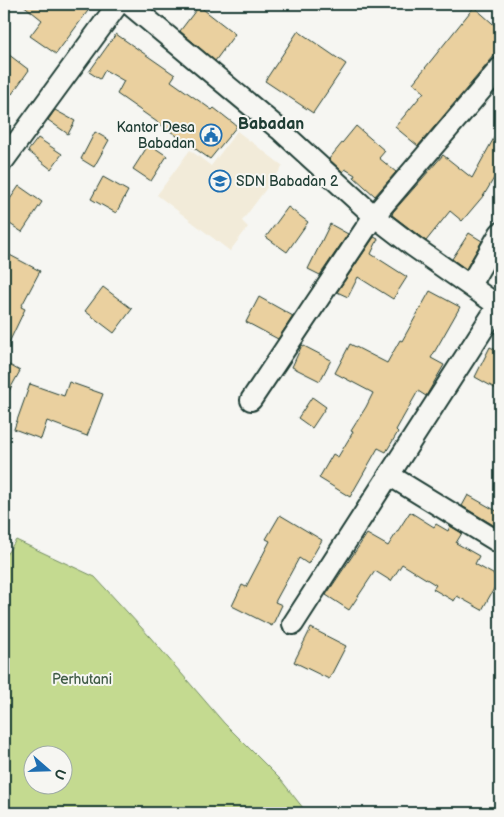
<svg xmlns="http://www.w3.org/2000/svg" width="504" height="817" viewBox="0 0 504 817" font-family="'Balsamiq Sans',sans-serif">
  <style>
    .built { fill: #f2ebd9 }
    .green { fill: #c4da90; stroke: #728c62; fill-rule: evenodd }
    .building { fill: #ead09f; stroke: #1f3d34 }
    .lines { fill: none; stroke-linecap: round; stroke-linejoin: round }
    .minor-casing { stroke: #1f3d34; stroke-width: 24 }
    .minor { stroke: #f6f6f2; stroke-width: 20 }
    .labels { text-anchor: middle; stroke-width: 4; stroke-linejoin: round; paint-order: stroke }
    .poi-label { font-size: 14px; fill: #1f3d34; stroke: #f6f6f2; text-anchor: end }
    .park-label { font-size: 14px; fill: #405c46; stroke: #f6f6f2 }
    .quarter-label { font-size: 16px; font-weight: bold; fill: #1f3d34; stroke: #f6f6f2 }
  </style>
  <rect width="100%" height="100%" fill="#f6f6f2"/>
  <filter id="ink" filterUnits="userSpaceOnUse"><feTurbulence type="fractalNoise" baseFrequency=".02" numOctaves="2"/><feDisplacementMap in="SourceGraphic" scale="10" xChannelSelector="R" yChannelSelector="G"/><feConvolveMatrix kernelMatrix="1 2 1 2 8 2 1 2 1" color-interpolation-filters="sRGB"/></filter>
  <g filter="url(#ink)">
    <path class="built" d="M237 131 283 166 242 221 248 227 230 251 157 195 190 150 211 166Z"/>
    <path class="green" d="M16 540 95 577 150 637 224 723 281 780 307 813H4V558ZM32 754H62V784H32Z"/>
    <g class="building">
      <path d="M22 4H93L56 54 30 36 42 20Z"/>
      <path d="M199 6 235 34 215 61 180 31Z"/>
      <path d="M474 7 500 30V49L418 146 395 127 424 92 413 83Z"/>
      <path d="M298 31 346 64 313 113 265 81Z"/>
      <path d="M116 34 175 75 171 81 212 110 214 108 237 126 210 159 117 94 124 81 105 70 100 79 89 72Z"/>
      <path d="M4 51 29 70 12 94 4 89Z"/>
      <path d="M55 110 75 121 68 134 48 120Z"/>
      <path d="M356 126 385 151 379 158 396 172 375 196 354 177 355 175 345 169 343 172 329 159Z"/>
      <path d="M500 127V168L484 195 462 221 450 211 426 241 392 215 393 212 443 155 472 178Z"/>
      <path d="M95 132 109 140 94 167 81 159Z"/>
      <path d="M38 138 62 154 51 169 28 151Z"/>
      <path d="M149 144 167 156 151 181 133 169Z"/>
      <path d="M103 177 128 191 116 213 91 199Z"/>
      <path d="M19 186 42 202 22 232 4 220V208Z"/>
      <path d="M288 207 308 222 287 252 266 237Z"/>
      <path d="M330 224 348 234 320 275 308 269Z"/>
      <path d="M469 233 482 241 466 269 452 259Z"/>
      <path d="M374 237 378 239 371 254 407 277 393 299 358 277 348 297 337 292Z"/>
      <path d="M4 252 40 271 21 307 25 309 4 353Z"/>
      <path d="M103 287 132 309 114 333 85 311Z"/>
      <path d="M430 291 460 307 431 358 444 365 426 396 418 391 396 430 398 432 386 452 378 448 350 497 319 478 333 454 338 457 353 432 351 431 366 407 373 393 335 373 350 344 387 363 400 340 402 341Z"/>
      <path d="M259 297 293 316 278 339 246 322Z"/>
      <path d="M302 345 331 360 320 381 292 367Z"/>
      <path d="M490 347 500 352V391L475 377Z"/>
      <path d="M4 362 20 371 4 400Z"/>
      <path d="M69 382 103 394 87 436 47 421 41 439 14 429 30 384 64 396Z"/>
      <path d="M312 397 326 407 312 428 298 418Z"/>
      <path d="M468 495 500 513V529L462 506Z"/>
      <path d="M410 512 434 527 436 524 448 531 450 526 462 533 456 543 479 556 475 564 500 578 482 610 457 596 454 601 433 589 436 585 402 564 391 581 375 571 349 610 326 595 367 534 388 546Z"/>
      <path d="M280 515 322 540 308 564 299 558 275 602 282 605 272 626 232 606 242 585 246 587 270 541 266 539Z"/>
      <path d="M311 628 346 646 329 679 294 662Z"/>
    </g>
    <g class="lines">
      <g class="minor-casing">
        <g id="minor">
          <path d="M129 4 279 129 374 216 413 246 500 307"/>
          <path d="M4 160 118 4"/>
          <path d="M470 285 500 233"/>
          <path d="M251 400 374 216 500 68"/>
          <path d="M389 475 500 543"/>
          <path d="M293 624 498 306"/>
        </g>
      </g>
      <use href="#minor" class="minor"/>
    </g>
  </g>
  <defs>
    <g id="civic-ring" transform="scale(1.125)"><circle r="9.5" fill="#f6f6f2" stroke="#1f6fb2" stroke-width="1.5"/><path d="M-.6-6.5H3V-4.5H.6V-3L4-1V1h2V6H-6V1h2V-1L-.6-3ZM-1.2 2.5V6h2.4V2.5Z" fill="#1f6fb2"/></g>
    <g id="school-ring" transform="scale(1.125)"><circle r="9.5" fill="#f6f6f2" stroke="#1f6fb2" stroke-width="1.5"/><path d="M0-5L7-2L0 1L-7-2ZM-4 1L0 2.5L4 1V4Q0 6-4 4Z" fill="#1f6fb2"/></g>
  </defs>
  <g fill-rule="evenodd">
    <use href="#civic-ring" x="211" y="135"/>
    <use href="#school-ring" x="220" y="181"/>
  </g>
  <g class="labels">
    <g class="poi-label">
      <text x="195" y="132">Kantor Desa<tspan x="195" dy="16">Babadan</tspan></text>
      <text x="236" y="186" text-anchor="start">SDN Babadan 2</text>
    </g>
    <g class="park-label">
      <text x="82" y="684">Perhutani</text>
    </g>
    <g class="quarter-label">
      <text x="271" y="129">Babadan</text>
    </g>
  </g>
  <rect width="504" height="817" fill="none" stroke="#f6f6f2" stroke-width="20"/>
  <rect x="10" y="10" width="484" height="797" fill="none" stroke="#1f3d34" stroke-width="2" filter="url(#ink)"/>
  <g transform="translate(48 770) rotate(110)"><circle r="24" fill="#f6f6f2" stroke="#a0aca6"/>
  <path d="M0-4L9 19L0 12L-9 19Z" fill="#1f6fb2"/>
  <text y="-8" font-size="14" font-weight="bold" text-anchor="middle" fill="#1f3d34">U</text>
  </g>
</svg>
